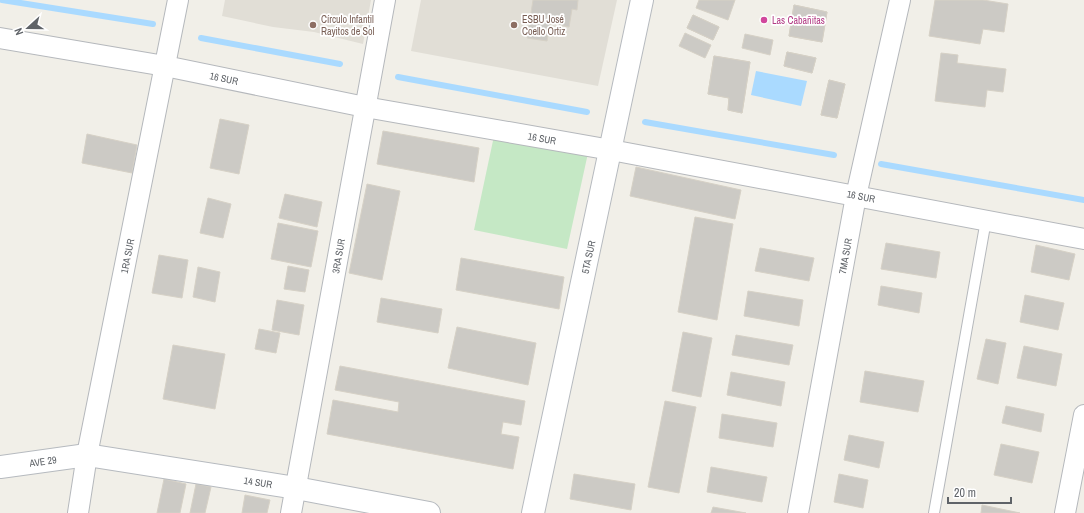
<svg xmlns="http://www.w3.org/2000/svg" width="1084" height="513" viewBox="0 0 1084 513" font-family="'Archivo Narrow',sans-serif">
  <style>
    .education { fill: #e1ded6 }
    .green { fill: #c5e8c5 }
    .water { fill: #aadaff }
    .lines { fill: none; stroke-linecap: round; stroke-linejoin: round }
    .stream { stroke: #aadaff; stroke-width: 6 }
    .building { fill: #cccac5; stroke: #d6d1c6 }
    .lane-casing { stroke: #b5b8bc; stroke-width: 12 }
    .street-casing { stroke: #b5b8bc; stroke-width: 22 }
    .secondary-casing { stroke: #b6babf; stroke-width: 24 }
    .lane { stroke: #fff; stroke-width: 10 }
    .street { stroke: #fff; stroke-width: 20 }
    .secondary { stroke: #fff; stroke-width: 22 }
    .hotel-dot { fill: #d1479c; stroke: #fff; stroke-width: 1.5 }
    .education-dot { fill: #8d6e63; stroke: #fff; stroke-width: 1.5 }
    .labels { text-anchor: middle; stroke-width: 3.5; stroke-linejoin: round; paint-order: stroke }
    .education-label { font-size: 10px; fill: #785e54; stroke: #fff; text-anchor: start }
    .hotel-label { font-size: 10px; fill: #b23c85; stroke: #fff; text-anchor: start }
    .street-label { font-size: 10px; fill: #5f6368; stroke: #fff }
  </style>
  <rect width="100%" height="100%" fill="#f1efe8"/>
  <g class="education">
    <path d="M225 0H371L363 44 314 32 273 27 222 16Z"/>
    <path d="M421 0H617L598 86 411 51Z"/>
  </g>
  <path class="green" d="M494 136 588 153 567 249 474 230Z"/>
  <path class="water" d="M756 71 807 81 801 106 751 95Z"/>
  <g class="lines">
    <g class="stream">
      <path d="M2 0 153 24"/>
      <path d="M201 38 340 64"/>
      <path d="M398 77 587 112"/>
      <path d="M645 122 834 155"/>
      <path d="M881 164 1084 200"/>
    </g>
  </g>
  <g class="building">
    <path d="M533 0H578L577 10 572 9 569 27 550 23 547 41 527 38Z"/>
    <path d="M699 0H735L728 20 696 8Z"/>
    <path d="M935 0H983L1008 4 1004 32 983 29 980 44 929 36Z"/>
    <path d="M794 5 827 12 822 42 789 36Z"/>
    <path d="M794 5 827 12 822 42 789 36Z"/>
    <path d="M693 15 719 27 713 40 687 28Z"/>
    <path d="M693 15 719 27 713 40 687 28Z"/>
    <path d="M685 33 711 45 705 58 679 46Z"/>
    <path d="M745 34 773 40 770 55 742 48Z"/>
    <path d="M787 52 816 58 812 73 784 66Z"/>
    <path d="M787 52 816 58 812 73 784 66Z"/>
    <path d="M941 53 958 55 957 63 1006 69 1003 92 987 90 985 107 935 101Z"/>
    <path d="M714 56 750 62 742 113 728 110 729 98 708 94Z"/>
    <path d="M714 56 750 62 742 113 728 110 729 98 708 94Z"/>
    <path d="M829 80 845 84 837 118 821 115Z"/>
    <path d="M829 80 845 84 837 118 821 115Z"/>
    <path d="M220 119 249 125 239 174 210 168Z"/>
    <path d="M383 131 479 148 474 182 377 164Z"/>
    <path d="M87 134 137 145 132 173 82 163Z"/>
    <path d="M636 167 741 190 735 219 630 196Z"/>
    <path d="M367 184 400 191 382 280 349 273Z"/>
    <path d="M285 194 322 202 317 227 279 218Z"/>
    <path d="M208 198 231 204 223 238 200 233Z"/>
    <path d="M695 217 733 224 717 320 678 312Z"/>
    <path d="M278 223 318 231 311 267 271 259Z"/>
    <path d="M886 243 940 252 936 278 881 269Z"/>
    <path d="M1036 245 1075 254 1069 280 1031 272Z"/>
    <path d="M760 248 814 258 809 281 755 271Z"/>
    <path d="M159 255 188 260 182 298 152 293Z"/>
    <path d="M461 258 564 277 559 309 456 290Z"/>
    <path d="M288 266 309 270 305 292 284 289Z"/>
    <path d="M198 267 220 272 215 302 193 297Z"/>
    <path d="M881 286 922 293 919 313 878 305Z"/>
    <path d="M748 291 803 300 799 326 744 316Z"/>
    <path d="M1025 295 1064 303 1058 330 1020 322Z"/>
    <path d="M381 298 442 309 438 333 377 322Z"/>
    <path d="M277 300 304 305 299 335 272 330Z"/>
    <path d="M457 327 536 343 528 385 448 368Z"/>
    <path d="M259 329 280 333 276 353 255 349Z"/>
    <path d="M683 332 712 338 701 397 672 391Z"/>
    <path d="M736 335 793 345 789 365 732 355Z"/>
    <path d="M986 339 1006 343 998 384 977 379Z"/>
    <path d="M173 345 225 354 215 409 163 399Z"/>
    <path d="M1024 346 1062 354 1056 386 1017 378Z"/>
    <path d="M340 366 525 401 521 425 503 422 501 434 519 437 513 469 327 434 333 400 398 412 399 402 335 390Z"/>
    <path d="M865 371 924 381 918 412 860 402Z"/>
    <path d="M731 372 785 382 781 406 727 395Z"/>
    <path d="M665 401 696 407 679 493 648 487Z"/>
    <path d="M1006 406 1044 414 1041 432 1002 423Z"/>
    <path d="M722 414 777 423 773 447 719 438Z"/>
    <path d="M849 435 884 442 879 468 844 460Z"/>
    <path d="M1001 444 1039 452 1032 483 994 475Z"/>
    <path d="M711 467 767 477 762 502 707 492Z"/>
    <path d="M574 474 635 484 631 510 570 499Z"/>
    <path d="M839 474 868 480 863 508 834 502Z"/>
    <path d="M164 479 186 484 180 513H157Z"/>
    <path d="M196 484 211 487 205 513H190Z"/>
    <path d="M245 495 270 500 267 513H242Z"/>
    <path d="M982 505 1020 513H981Z"/>
    <path d="M713 507 746 513H711Z"/>
  </g>
  <g class="lines">
    <g class="lane-casing">
      <path id="lane" d="M934 513 986 220"/>
    </g>
    <g class="street-casing">
      <g id="street">
        <path d="M0 38 165 66 365 107 611 150 1084 239"/>
        <path d="M78 513 87 455 178 0"/>
        <path d="M291 513 385 0"/>
        <path d="M798 513 856 196 900 0"/>
        <path d="M1065 513 1084 415"/>
      </g>
    </g>
    <g class="secondary-casing">
      <g id="secondary">
        <path d="M0 467 87 455 296 488 429 513"/>
        <path d="M533 513 642 0"/>
      </g>
    </g>
    <use href="#lane" class="lane"/>
    <use href="#street" class="street"/>
    <use href="#secondary" class="secondary"/>
  </g>
  <circle class="hotel-dot" cx="764" cy="20" r="4"/>
  <g class="education-dot">
    <circle cx="313" cy="25" r="4"/>
    <circle cx="514" cy="25" r="4"/>
  </g>
  <g class="labels">
    <g class="education-label">
      <text x="321" y="23">Círculo Infantil<tspan x="321" dy="12">Rayitos de Sol</tspan></text>
      <text x="522" y="23">ESBU José<tspan x="522" dy="12">Coello Ortiz</tspan></text>
    </g>
    <g class="hotel-label">
      <text x="772" y="24">Las Cabañitas</text>
    </g>
    <g class="street-label">
      <text transform="translate(224 78) rotate(12)" y="4">16 SUR</text>
      <text transform="translate(542 138) rotate(10)" y="4">16 SUR</text>
      <text transform="translate(861 196) rotate(11)" y="4">16 SUR</text>
      <text transform="translate(127 256) rotate(-79)" y="4">1RA SUR</text>
      <text transform="translate(338 256) rotate(-80)" y="4">3RA SUR</text>
      <text transform="translate(845 256) rotate(-80)" y="4">7MA SUR</text>
      <text transform="translate(588 257) rotate(-78)" y="4">5TA SUR</text>
      <text transform="translate(43 461) rotate(-8)" y="4">AVE 29</text>
      <text transform="translate(258 482) rotate(9)" y="4">14 SUR</text>
    </g>
  </g>
  <g transform="translate(28 28) rotate(249)" stroke="#ffffff" stroke-width="3" paint-order="stroke">
  <path d="M0-3L7 15L0 10L-7 15Z" fill="#5f6368"/>
  <text y="-6" font-size="11" font-weight="bold" text-anchor="middle" fill="#5f6368">N</text>
  </g>
  <path d="M948 497v6h63v-6" fill="none" stroke="#5f6368" stroke-width="2"/>
  <text x="954" y="497" font-size="12" fill="#5f6368" stroke="#ffffff" stroke-width="3" paint-order="stroke">20 m</text>
</svg>
